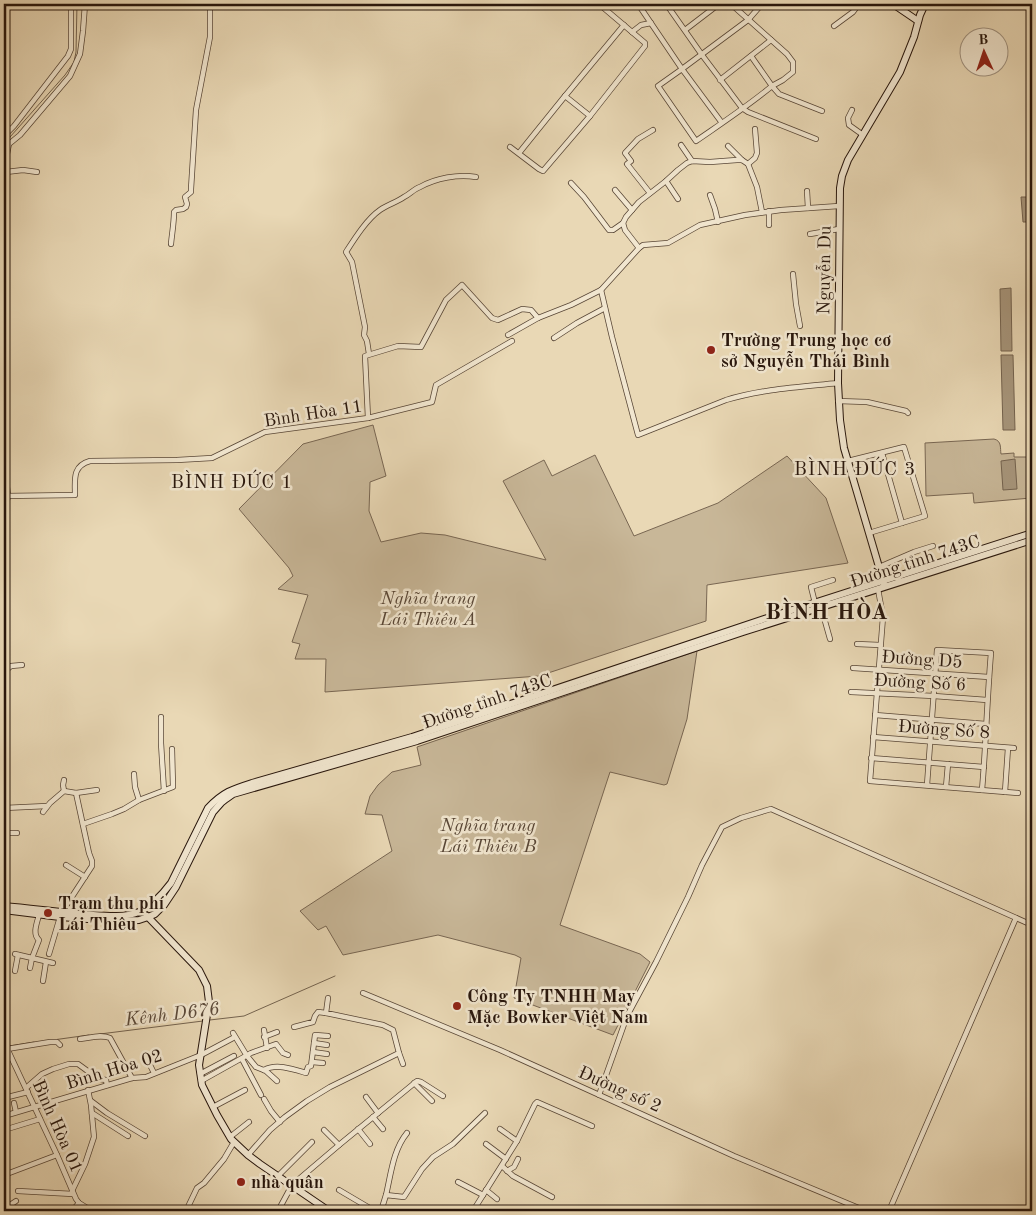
<svg xmlns="http://www.w3.org/2000/svg" width="1036" height="1215" viewBox="0 0 1036 1215" font-family="'Old Standard TT',serif">
  <style>
    .green { fill: #c8b798; stroke: #786652 }
    .water { fill: #a7967c; stroke: #74634f }
    .lines { fill: none; stroke-linecap: round; stroke-linejoin: round }
    .stream { stroke: #74634f; stroke-width: 1 }
    .street-casing { stroke: #584636; stroke-width: 6 }
    .secondary-casing { stroke: #28160c; stroke-width: 8 }
    .street { stroke: #f1e6cf; stroke-width: 4.5 }
    .secondary { stroke: #f1e6cf; stroke-width: 6 }
    .poi-dot { fill: #8f2418; stroke: #f1e6cf; stroke-width: 2 }
    .labels { text-anchor: middle; stroke-width: 5; stroke-linejoin: round; paint-order: stroke }
    .street-label { font-size: 18px; fill: #28160c; stroke: #f1e6cf }
    .poi-label { font-size: 18px; font-weight: bold; fill: #28160c; stroke: #f1e6cf; text-anchor: start }
    .park-label { font-size: 18px; font-style: italic; fill: #584636; stroke: #f1e6cf }
    .neighbourhood-label { font-size: 19px; letter-spacing: 1px; fill: #28160c; stroke: #f1e6cf }
    .water-label { font-size: 19px; font-style: italic; fill: #5b4939; stroke: #f1e6cf }
    .district-label { font-size: 22px; font-weight: bold; letter-spacing: 1px; fill: #28160c; stroke: #f1e6cf }
  </style>
  <rect width="100%" height="100%" fill="#e9d8b5"/>
  <filter id="stains"><feTurbulence type="fractalNoise" baseFrequency=".004" numOctaves="4"/><feColorMatrix values="0 0 0 0 .2 0 0 0 0 .09 0 0 0 0 .02 0 0 0 .5 -.17"/></filter>
  <radialGradient id="worn" r=".72"><stop offset=".6" stop-color="#630" stop-opacity="0"/><stop offset="1" stop-color="#630" stop-opacity=".3"/></radialGradient>
  <g class="green">
    <path d="M373 425 386 476 370 482 369 511 381 542 421 533 445 535 546 560 503 481 544 460 552 476 595 455 634 536 718 503 787 456 826 498 848 563 707 585 706 621 539 676 325 692 326 659H295L300 644 292 642 308 595 278 589 293 576 289 568 239 509 303 444Z"/>
    <path d="M994 439C1002 441 1000 448 1001 454L1014 453V457H1029L1031 498 974 503 973 493 926 496 925 443Z"/>
    <path d="M697 651 687 719 667 784 664 785 610 772 560 925 640 954 650 962 613 1035 514 998 521 958 515 955 438 935 343 955 326 926 318 930 300 911 392 851 382 815 365 814 370 796 378 785 392 772 421 765 417 747Z"/>
  </g>
  <g class="water">
    <path d="M1021 197H1032V222H1023Z"/>
    <path d="M1011 288 1012 351H1001L1000 289Z"/>
    <path d="M1001 355H1013L1015 430H1003Z"/>
    <path d="M1015 459 1017 489 1003 490 1001 461Z"/>
  </g>
  <g class="lines">
    <g class="stream">
      <path d="M4 147 10 137 65 75 74 62 76 52 77 4"/>
      <path d="M210 1020 244 1016 335 976"/>
      <path d="M100 1034 203 1021"/>
      <path d="M53 1040 89 1035"/>
      <path d="M9 1046 34 1042"/>
    </g>
    <g class="street-casing">
      <g id="street">
        <path d="M638 4 682 69 748 20 762 4"/>
        <path d="M669 4V8L702 55 742 108 748 112 816 139"/>
        <path d="M731 4 787 54 793 62V72L783 80 772 86 751 56"/>
        <path d="M834 26 853 12 859 4"/>
        <path d="M685 30 719 4"/>
        <path d="M632 32 641 25 651 23"/>
        <path d="M720 80 771 40"/>
        <path d="M565 96 624 25"/>
        <path d="M852 110 848 118 849 125 863 135"/>
        <path d="M722 123 682 69 658 86 696 141C722 123 748 106 772 86L779 94 822 111"/>
        <path d="M4 136 14 126 68 56 71 49V4"/>
        <path d="M681 145 692 161"/>
        <path d="M728 146 742 160"/>
        <path d="M510 147 539 169 543 171 590 116 645 46V43L599 4"/>
        <path d="M519 153 565 96 590 116"/>
        <path d="M748 164 755 158 757 153 755 129"/>
        <path d="M6 172 23 170 37 172"/>
        <path d="M666 181 678 199"/>
        <path d="M571 183 584 197 609 230H613L623 223"/>
        <path d="M615 190 632 210"/>
        <path d="M807 191 808 208"/>
        <path d="M650 193 627 164 631 161 625 153 638 139 653 130"/>
        <path d="M710 195 715 209 718 222"/>
        <path d="M769 225V211"/>
        <path d="M810 234 839 229"/>
        <path d="M171 244C172 233 174 223 174 212L176 210 183 209 186 207 187 204 185 197 191 192V189L196 110 210 37V4"/>
        <path d="M639 248 625 230 623 223 626 217 639 202 666 181 678 170 687 163 692 161 710 162 737 160H742L748 164 757 187 762 212"/>
        <path d="M793 274 796 304 800 326"/>
        <path d="M601 290 612 337 638 435 726 400C762 389 800 387 838 383"/>
        <path d="M508 335 538 318"/>
        <path d="M554 338 577 323 605 308"/>
        <path d="M369 354 367 341 364 335 365 327 352 262 346 252C355 238 367 219 380 210 387 205 397 202 404 197 410 194 414 189 420 187 436 178 458 174 476 177"/>
        <path d="M838 401 867 402 906 411 908 413"/>
        <path d="M368 418 365 356 398 346 421 347 446 300 462 285 492 318 498 320 522 309 531 310 538 318 571 305 601 290 639 248 643 245 668 243 700 225 745 215 781 210 839 206"/>
        <path d="M882 453 902 523"/>
        <path d="M848 461 904 447 925 516 869 533"/>
        <path d="M4 496 75 495C75 480 72 466 90 461L177 460 212 458 265 432 368 418 432 402 436 385 512 341"/>
        <path d="M4 513 8 496 5 469V412L7 356 4 339 5 212 7 154 9 144 20 135 70 76 80 54 83 31 85 4"/>
        <path d="M879 567 914 552 933 546"/>
        <path d="M878 589 883 617 870 781 1018 793"/>
        <path d="M815 603 811 587 833 580"/>
        <path d="M821 607 830 639"/>
        <path d="M857 644 880 645"/>
        <path d="M853 668 989 677"/>
        <path d="M4 672 11 666 22 665"/>
        <path d="M851 692 934 696 987 700"/>
        <path d="M875 715 986 724"/>
        <path d="M161 717V743L164 791"/>
        <path d="M873 737 1014 748"/>
        <path d="M871 758 984 767"/>
        <path d="M134 774 135 787 139 800"/>
        <path d="M927 785 937 650 991 653C987 699 986 745 982 790"/>
        <path d="M946 787 948 764"/>
        <path d="M64 791 63 785 64 780"/>
        <path d="M1005 792 1008 748"/>
        <path d="M4 808 47 806"/>
        <path d="M43 812 50 803 64 791 76 793 97 790"/>
        <path d="M83 824 112 814 124 809 139 800 173 787 172 749"/>
        <path d="M4 833H17"/>
        <path d="M66 865 85 877"/>
        <path d="M62 912 92 866V861L89 853 76 793"/>
        <path d="M39 915C37 923 32 934 39 940L32 958 53 963"/>
        <path d="M15 954 32 958 30 968"/>
        <path d="M49 954 60 917"/>
        <path d="M15 971 18 955"/>
        <path d="M43 981 46 962"/>
        <path d="M363 993 500 1050 734 1156 866 1211"/>
        <path d="M294 1027 313 1022 315 1016 318 1012 326 1013"/>
        <path d="M264 1030 267 1048"/>
        <path d="M233 1033 247 1056 256 1067 266 1071 277 1081"/>
        <path d="M264 1037 277 1032"/>
        <path d="M80 1039C90 1038 101 1034 110 1038L132 1078"/>
        <path d="M4 1042 57 1155 76 1199 79 1203 92 1211"/>
        <path d="M314 1043 327 1045"/>
        <path d="M7 1049 50 1042H57L60 1045"/>
        <path d="M313 1052 327 1054"/>
        <path d="M399 1053 403 1064"/>
        <path d="M147 1059 154 1073"/>
        <path d="M242 1059 261 1095"/>
        <path d="M312 1062 323 1063"/>
        <path d="M264 1070C276 1063 293 1069 306 1073L308 1067 311 1066 315 1035 328 1036"/>
        <path d="M200 1074 234 1056"/>
        <path d="M201 1081 251 1053 276 1044 283 1053 288 1055"/>
        <path d="M414 1083 432 1101"/>
        <path d="M26 1088 42 1074 53 1069 69 1064H78L89 1072 94 1078 106 1080 107 1085"/>
        <path d="M599 1095 627 1016 656 962 688 897 702 865 722 827 741 818 771 809 1032 925"/>
        <path d="M366 1097 378 1113"/>
        <path d="M4 1098 28 1092"/>
        <path d="M264 1099 271 1111 280 1122"/>
        <path d="M91 1101 107 1113 145 1136"/>
        <path d="M14 1103 16 1112"/>
        <path d="M213 1107 245 1090"/>
        <path d="M92 1113 128 1136"/>
        <path d="M4 1116 132 1078 146 1077 201 1055 233 1038"/>
        <path d="M373 1117 383 1129"/>
        <path d="M358 1129 370 1144"/>
        <path d="M500 1129 517 1141"/>
        <path d="M4 1130 40 1119"/>
        <path d="M324 1130 339 1145"/>
        <path d="M230 1137 249 1122"/>
        <path d="M486 1144 506 1159"/>
        <path d="M248 1155 270 1130 285 1117 307 1101 330 1087 399 1053 393 1030 383 1025 326 1013 328 998"/>
        <path d="M502 1166 513 1176 552 1197"/>
        <path d="M507 1171 514 1167 518 1159"/>
        <path d="M4 1175 57 1155"/>
        <path d="M278 1176 312 1142"/>
        <path d="M458 1182 483 1195"/>
        <path d="M339 1190 373 1210 379 1211"/>
        <path d="M486 1190 497 1199"/>
        <path d="M18 1191 73 1194"/>
        <path d="M72 1191 85 1164 94 1137 91 1105 88 1090"/>
        <path d="M386 1195C391 1174 393 1150 407 1133"/>
        <path d="M4 1209 16 1201"/>
        <path d="M72 1211 79 1203"/>
        <path d="M186 1211 197 1188 204 1183 224 1159 234 1142"/>
        <path d="M278 1211 292 1185 339 1145 417 1081 421 1082 443 1096"/>
        <path d="M381 1211 386 1195 404 1197 422 1169 433 1157 453 1144 485 1113"/>
        <path d="M473 1211 517 1141 535 1104 537 1102 592 1126"/>
        <path d="M889 1211 1016 918"/>
      </g>
    </g>
    <g class="secondary-casing">
      <g id="secondary">
        <path d="M893 4 918 21"/>
        <path d="M884 584 844 448 840 420 838 383 840 188 842 176 848 160 900 72 914 37 920 15 925 4"/>
        <path d="M4 906C30 908 55 912 81 914 100 915 121 919 139 912 152 906 162 895 171 883L208 808C223 792 233 789 252 783L412 737 764 619 1032 533"/>
        <path d="M4 910 60 917 116 921 139 920 148 917 155 914 164 905 176 887 213 812 221 803 226 799 233 794 240 792 417 741 743 632 1032 540"/>
        <path d="M147 916 199 970 207 986 209 1002 199 1065 202 1085 217 1115 231 1139 248 1155 260 1164 329 1211"/>
      </g>
    </g>
    <use href="#street" class="street"/>
    <use href="#secondary" class="secondary"/>
  </g>
  <g class="poi-dot">
    <circle cx="711" cy="350" r="5"/>
    <circle cx="48" cy="913" r="5"/>
    <circle cx="457" cy="1006" r="5"/>
    <circle cx="241" cy="1182" r="5"/>
  </g>
  <g class="labels">
    <g class="street-label">
      <text transform="translate(824 270) rotate(-89)" y="6">Nguyễn Du</text>
      <text transform="translate(313 413) rotate(-9)" y="6">Bình Hòa 11</text>
      <text transform="translate(915 561) rotate(-18)" y="6">Đường tỉnh 743C</text>
      <text transform="translate(922 659) rotate(4)" y="6">Đường D5</text>
      <text transform="translate(920 682) rotate(3)" y="6">Đường Số 6</text>
      <text transform="translate(487 701) rotate(-19)" y="6">Đường tỉnh 743C</text>
      <text transform="translate(944 729) rotate(4)" y="6">Đường Số 8</text>
      <text transform="translate(114 1069) rotate(-17)" y="6">Bình Hòa 02</text>
      <text transform="translate(620 1089) rotate(24)" y="6">Đường số 2</text>
      <text transform="translate(58 1126) rotate(66)" y="6">Bình Hòa 01</text>
    </g>
    <g class="poi-label">
      <text x="721" y="346">Trường Trung học cơ<tspan x="721" dy="21">sở Nguyễn Thái Bình</tspan></text>
      <text x="58" y="909">Trạm thu phí<tspan x="58" dy="21">Lái Thiêu</tspan></text>
      <text x="467" y="1002">Công Ty TNHH May<tspan x="467" dy="21">Mặc Bowker Việt Nam</tspan></text>
      <text x="251" y="1188">nhà quân</text>
    </g>
    <g class="park-label">
      <text x="428" y="604">Nghĩa trang<tspan x="428" dy="21">Lái Thiêu A</tspan></text>
      <text x="488" y="831">Nghĩa trang<tspan x="488" dy="21">Lái Thiêu B</tspan></text>
    </g>
    <g class="neighbourhood-label">
      <text x="855" y="475">BÌNH ĐỨC 3</text>
      <text x="232" y="488">BÌNH ĐỨC 1</text>
    </g>
    <g class="water-label">
      <text transform="translate(172 1013) rotate(-7)" y="7">Kênh D676</text>
    </g>
    <g class="district-label">
      <text x="827" y="619">BÌNH HÒA</text>
    </g>
  </g>
  <rect width="1036" height="1215" fill="none" stroke="#e9d8b5" stroke-width="20"/>
  <rect x="5" y="5" width="1026" height="1205" fill="none" stroke="#28160c" stroke-width="2.5"/>
  <rect x="10" y="10" width="1016" height="1195" fill="none" stroke="#28160c"/>
  <g transform="translate(984 52) rotate(357)"><circle r="24" fill="#f1e6cf" stroke="#a19381"/>
  <path d="M0-4L9 19L0 12L-9 19Z" fill="#8f2418"/>
  <text y="-8" font-size="14" font-weight="bold" text-anchor="middle" fill="#28160c">B</text>
  </g>
  <rect width="100%" height="100%" filter="url(#stains)"/>
  <rect width="100%" height="100%" fill="url(#worn)"/>
</svg>
